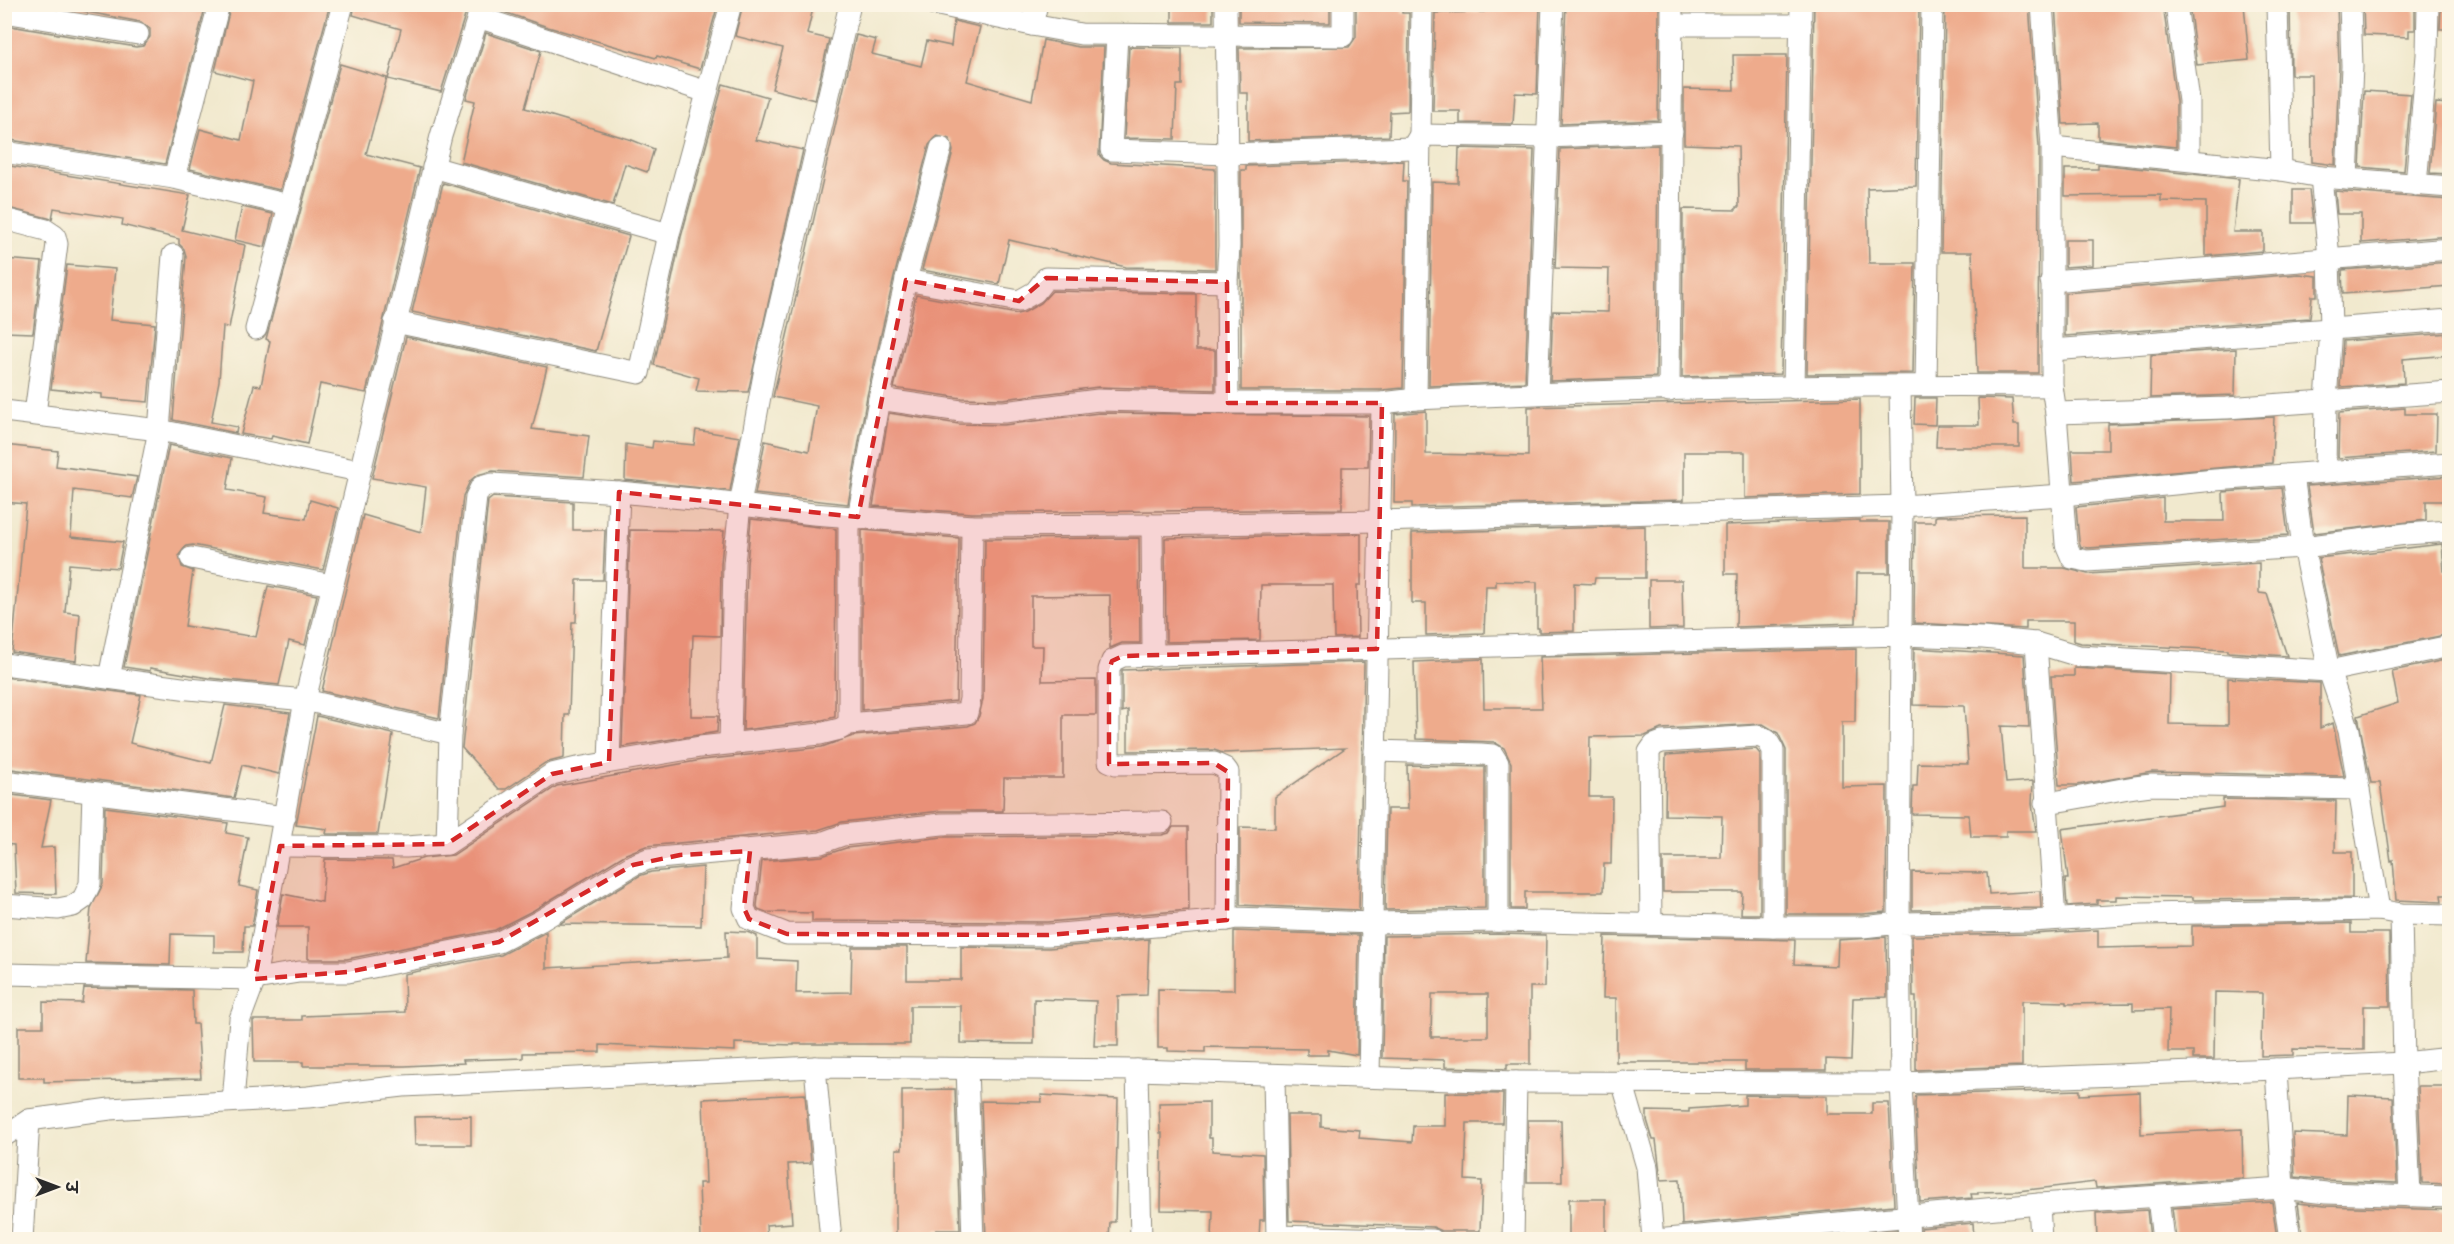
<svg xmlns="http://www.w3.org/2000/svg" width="2454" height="1244" viewBox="0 0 2454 1244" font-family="'Playpen Sans','Playpen Sans Deva',sans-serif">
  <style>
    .building { fill: #eeab8c; fill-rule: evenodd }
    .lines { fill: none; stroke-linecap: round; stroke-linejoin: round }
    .minor-casing { stroke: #8e8a7c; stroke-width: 23 }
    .minor { stroke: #fff; stroke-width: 21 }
    .marked { fill: #d62828; fill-opacity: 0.2; stroke: #d62828; stroke-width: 4.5; stroke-dasharray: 12 8; stroke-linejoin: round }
  </style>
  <rect width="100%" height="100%" fill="#fcf5e5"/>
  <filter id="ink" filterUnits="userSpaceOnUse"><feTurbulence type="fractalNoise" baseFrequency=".0167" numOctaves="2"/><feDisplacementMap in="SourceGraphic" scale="12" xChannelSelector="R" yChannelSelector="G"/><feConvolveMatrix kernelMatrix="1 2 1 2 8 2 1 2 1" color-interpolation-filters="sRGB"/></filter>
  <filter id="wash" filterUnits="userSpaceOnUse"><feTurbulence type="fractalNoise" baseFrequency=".008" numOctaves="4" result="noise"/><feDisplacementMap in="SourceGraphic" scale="24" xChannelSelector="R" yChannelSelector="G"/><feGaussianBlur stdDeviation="1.35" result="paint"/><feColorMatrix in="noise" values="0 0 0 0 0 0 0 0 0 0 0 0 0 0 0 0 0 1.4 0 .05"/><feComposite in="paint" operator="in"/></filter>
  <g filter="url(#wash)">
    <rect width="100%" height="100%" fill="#f1e9ce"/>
    <g id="blocks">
      <g class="building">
        <path d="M44 4H206L165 164 4 139V25L136 47 143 46 150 37V29L141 22Z"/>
        <path d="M231 4H330L280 190 190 169 200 129 241 140 253 81 215 71Z"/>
        <path d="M355 4H466L465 15 441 92 388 79 401 29 353 15Z"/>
        <path d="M496 4H718L700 69 657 56 656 58 548 27 495 9Z"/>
        <path d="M743 4H814L807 34 829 39 815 100 772 89 783 48 735 36Z"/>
        <rect x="1172" y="4" width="41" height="18"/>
        <path d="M1239 4H1330V23L1239 22Z"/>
        <path d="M1485 4H1540L1537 94 1515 93 1513 124 1460 123V111H1433L1435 13 1484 12Z"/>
        <path d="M1566 4H1659L1658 120 1561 124Z"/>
        <path d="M1814 4H1919L1916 186 1867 188 1869 263H1915L1913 373 1807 374Z"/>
        <path d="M1945 4H2029L2039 147 2038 373H1977L1972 252H1941Z"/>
        <path d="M2055 4H2163L2176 102V147L2098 139V123L2063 124Z"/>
        <path d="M2189 4H2244L2249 60 2197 65Z"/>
        <path d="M2290 4H2337L2339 66 2335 165 2312 162 2311 75H2291Z"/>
        <path d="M2363 4 2415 6V30H2409V37L2364 35Z"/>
        <path d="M2450 5V29H2440L2441 6Z"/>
        <path d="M1356 8H1402V13H1409L1408 111 1390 112 1389 136 1248 141V93H1240L1239 48 1349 47 1356 37Z"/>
        <path d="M954 21 980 27 967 81 1032 100 1043 40 1079 47H1104L1099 155 1104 160 1111 163 1215 169V269L1126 267 1009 240 999 284 922 270 953 151 950 139 937 136 929 145 894 277 867 396 848 504 755 494 765 441 809 451 817 406 773 397 856 35 876 40 872 54 921 66 927 41 951 46Z"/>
        <path d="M486 33 541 51 525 108 632 140 654 149 647 172 625 164 613 205 461 162 475 101 466 99Z"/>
        <path d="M1129 47 1182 48V85H1177L1175 139 1124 138Z"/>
        <path d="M1733 55H1787L1781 374 1682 377 1683 209 1736 210V207H1739L1738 146 1684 144V89L1734 90Z"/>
        <path d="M340 64 387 78 366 154 420 168 366 393 320 384 307 444 272 436 271 439 241 434 254 385 261 386 270 341 266 339Z"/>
        <path d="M723 84 768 97 756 140 803 150 748 392 696 391 699 378 654 365 681 237Z"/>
        <path d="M2364 91 2411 94 2404 171 2360 167Z"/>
        <path d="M2436 103 2450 104 2449 174 2430 173Z"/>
        <path d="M1658 145 1656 377 1550 381 1553 311 1608 312 1609 269 1555 268 1560 149Z"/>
        <path d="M1459 148 1534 150 1525 382 1429 386 1432 182 1458 183Z"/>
        <path d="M1404 161 1403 181H1407L1403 388 1381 390H1241V170H1246V166Z"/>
        <path d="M2098 164 2239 179 2233 232H2263V251L2206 256V202L2161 201V195L2065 196V169H2098Z"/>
        <path d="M4 165 190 195 182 230 245 245 229 328 223 326 219 381 211 422 237 427 236 433 173 420 186 256 184 249 179 244V239L122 225 123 219 54 208 52 219 4 207Z"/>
        <path d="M443 183 629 236 596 351 412 312Z"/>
        <path d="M2293 190H2309L2313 223H2293Z"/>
        <path d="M2335 191 2450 200V236L2361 243V214H2337Z"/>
        <path d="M242 207 273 214 265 247 235 240Z"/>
        <path d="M2065 240H2093V265L2065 267Z"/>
        <path d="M4 259 42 262 33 333 4 332Z"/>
        <path d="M2450 262V286L2343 294 2342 270Z"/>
        <path d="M67 265 115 269 110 320 155 324 148 402 102 398V394L51 389Z"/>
        <path d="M2299 274 2317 276V296H2312L2310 318 2065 336V293Z"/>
        <path d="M1052 291 1196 294V350H1215V390L1098 387 1003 399 962 398 894 388 916 295 1017 314 1025 312 1041 303Z"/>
        <path d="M2450 333V355L2403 359 2404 383 2340 387 2343 341Z"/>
        <path d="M406 337 547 367 532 429 589 436 584 477 493 471 477 475 470 481 463 496 439 718 322 691 363 515 421 532 426 487 372 478Z"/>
        <path d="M2236 349 2235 395 2150 398 2151 355Z"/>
        <path d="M1915 398H1936L1935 425 1914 424Z"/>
        <path d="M1978 398 2012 399 2014 425H2019V447H1936L1937 425H1979Z"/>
        <path d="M1860 399V494L1745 498V452H1684V500L1412 507V503H1394L1395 414 1426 411V454L1528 456V407Z"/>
        <path d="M2405 408V414H2437L2436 451 2338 458 2339 413Z"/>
        <path d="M889 413 959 424 1004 425 1099 413 1369 416 1368 467H1342V509L972 513 873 506Z"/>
        <path d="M2274 417 2272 463 2074 481 2072 450H2108V424Z"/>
        <path d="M696 430 740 437 730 491 625 480 626 444 652 448 653 441 694 445Z"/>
        <path d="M4 445 58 451 56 466 137 477 132 498 74 490 71 537 123 542 118 568 69 564 65 612 80 614 76 661 12 652 26 504 4 502Z"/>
        <path d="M169 445 232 458 227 490 267 497 264 513 306 519 310 500 338 508 323 570 193 545 186 546 179 555 182 567 193 571 185 626 256 637 268 586 317 595 305 645 289 641 279 685 208 678 150 668V671L124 667Z"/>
        <path d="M2450 476V501H2426V520L2314 533 2307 486Z"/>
        <path d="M2282 488 2288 535 2088 548 2081 547 2079 541 2076 507 2163 498V521H2224L2223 492Z"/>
        <path d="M493 497 573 502V530H605L603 580H577L576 622H572L569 715H565L564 758 545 763 506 789H499L462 748 488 501Z"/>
        <path d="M2025 515V568H2064L2088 574 2259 563V593L2267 594 2287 656 2228 652V650L2081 643 2074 641V621H2026V629L1914 623 1915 522H1935V517L1937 516Z"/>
        <path d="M751 519 836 529 835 717 818 721 743 730 747 564Z"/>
        <path d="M1860 520V522H1889V573H1857L1856 623 1736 627 1737 574H1725V525Z"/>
        <path d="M1645 526V578H1595L1594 584 1574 583V631L1539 632V628H1537V582L1496 581V586H1486L1484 633 1426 635V603H1412V533Z"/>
        <path d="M630 530 724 531 721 563 720 636 693 635 691 694V716H718L717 732 622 747Z"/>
        <path d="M862 530 959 538 956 701 862 710Z"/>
        <path d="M1361 534V585H1357L1358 637 1334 638 1333 585H1261L1260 640 1166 642 1165 538Z"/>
        <path d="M1139 538 1140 643H1122L1110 648V595L1031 596V646H1043L1042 681 1096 680V715H1063V778H1004L1003 811H941L842 822 818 830 646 846 626 854 534 910 495 930 347 959H308V927H277L283 894 322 902 325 859 392 860 393 868 424 858 453 855 557 786 702 760 822 747 853 736 968 726 975 723 979 716 983 699 985 539Z"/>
        <path d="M2442 544 2444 571H2450V634L2339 656 2318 558Z"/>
        <path d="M1649 580H1682L1683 628 1649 629Z"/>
        <path d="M1914 648 2024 655 2029 727 2001 726 2006 783 2033 781 2032 804 2036 831H2006V837H1971L1969 815 1912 814 1913 786H1917L1918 763 1968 764 1964 706 1913 705Z"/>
        <path d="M1856 649 1855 722H1842V787L1887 786 1886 912 1862 914H1786V750L1778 733 1763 724 1661 729 1645 736 1590 737 1589 797H1612L1611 864H1604L1603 892H1525V909H1511V763L1504 748 1494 742 1416 739 1414 662 1483 659 1484 708H1542L1540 657Z"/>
        <path d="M2450 659V895H2441L2442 902 2396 900 2393 860 2391 861 2380 783H2371L2358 716 2398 703 2392 671Z"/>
        <path d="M1364 662 1359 910 1240 905V827L1275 828V797L1345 748 1223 753 1214 750 1128 751V710L1122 712V670Z"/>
        <path d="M2074 668 2170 674 2169 724 2228 725V678L2320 683V728L2333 723 2344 776 2152 772 2077 785H2059L2051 676H2074Z"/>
        <path d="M4 677 141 695 130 743 211 763 225 705 290 713 279 774 242 765 234 798 4 768Z"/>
        <path d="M317 716 393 734 378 834H326L327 829 296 825Z"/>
        <path d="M1756 749 1760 754V914H1741L1742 892H1663V858H1721L1722 816 1665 815 1666 755Z"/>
        <path d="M1407 765 1485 767V908L1385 910 1387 809H1408Z"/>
        <path d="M4 794 51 800 41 848 54 847 56 894 16 893 14 845 4 844Z"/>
        <path d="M2223 799 2336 801 2335 852H2352V898L2193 900V897L2116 896V900H2097V904L2067 906 2065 879H2068L2062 829 2223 807Z"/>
        <path d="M105 807 228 823 226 833 248 837 239 886 258 890 252 926H244L243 952H214V935L171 934 170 965 86 963 91 908 103 884Z"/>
        <path d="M1173 827H1188L1189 910 1047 922 812 921V913L766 912 758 909 757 906 762 861 822 856 846 848 943 837 1162 835 1169 833Z"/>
        <path d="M703 867 701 926 559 924 639 876 651 872Z"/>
        <path d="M1912 872 1987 873 1989 894 2040 891 2041 908 1912 910Z"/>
        <path d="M2351 923V933H2389L2390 1006H2364V1050L2293 1049V1055L2261 1056 2262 993 2215 992 2214 1059H2193V1052H2168L2169 1009 2133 1010V1003L2066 1004V1002L2022 1001V1066L1916 1070V997H1913L1912 936 2032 934 2098 930V948L2192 946V926Z"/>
        <path d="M726 931 747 932 757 936V959L797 961 796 993 851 992 852 947H907V980H961V947L1049 948 1149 939 1147 995 1118 996V1046H1094L1096 1001 1034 999V1044L961 1043V1006H910V1044H794V1045L735 1043V1051L600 1045V1052L523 1053V1058L463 1060 464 1063 405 1066H303V1062H254L253 1020H302V1016L405 1012 404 974 501 955 546 932V968L727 958Z"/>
        <path d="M1234 931 1359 935 1357 1055 1328 1050V1055H1307V1049L1205 1047V1052L1168 1051V1048H1158V989L1234 990Z"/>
        <path d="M1498 934 1546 935 1545 987H1530V1064H1507V1069L1445 1067V1060L1382 1058 1384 936ZM1432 994H1488V1037H1431Z"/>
        <path d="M1605 936 1795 940 1794 964 1837 966 1838 940 1886 937 1887 997 1853 998 1851 1060 1826 1059V1070H1745V1062H1616V998H1603Z"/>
        <path d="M84 988 192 990 193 1024H197L201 1078 44 1082V1078H18V1027H43V1002L82 1003Z"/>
        <path d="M2418 1086H2450V1184L2422 1183Z"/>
        <path d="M955 1089 960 1230H936V1239H896V1149H902V1090Z"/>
        <path d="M2080 1090V1095L2140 1092 2141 1134 2242 1129 2243 1178 2096 1188 2095 1182 2018 1191 1978 1192V1194H1971L1972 1198 1920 1202 1915 1103 1916 1095Z"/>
        <path d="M1445 1093 1503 1094 1502 1123H1467L1465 1180 1482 1181 1480 1231H1442L1433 1227 1289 1221 1287 1115H1321V1127L1360 1130 1359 1138 1412 1142 1413 1126H1445Z"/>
        <path d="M805 1094 811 1163 788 1164 792 1223 766 1225 767 1239H701L699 1183H706L703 1099Z"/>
        <path d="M1041 1095 1118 1099 1115 1222H1110L1109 1239H986L981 1101 1042 1102Z"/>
        <path d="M1745 1095 1827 1096V1114H1872V1103H1889L1894 1205 1682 1225 1680 1179 1661 1180 1656 1140H1653L1647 1120V1111L1689 1112V1109L1745 1105Z"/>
        <path d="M2348 1095 2393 1097 2397 1183 2327 1180 2295 1177 2293 1133 2347 1135Z"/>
        <path d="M1209 1102V1138H1212V1151L1263 1154 1264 1220H1260L1259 1239H1212L1213 1211 1161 1210 1162 1133H1160L1159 1103Z"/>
        <path d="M471 1116V1145H415L414 1117Z"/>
        <path d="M1528 1120H1561L1562 1182H1527Z"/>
        <rect x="1569" y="1199" width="37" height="40"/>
        <path d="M2272 1202 2277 1239H2176L2172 1208Z"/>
        <path d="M2298 1203 2325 1206 2450 1210V1239H2303Z"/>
        <path d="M2147 1210 2150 1239H2097L2096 1213Z"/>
        <path d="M1973 1223 1974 1239H1922L1921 1228Z"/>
        <path d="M1896 1230V1239H1798Z"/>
      </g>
    </g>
  </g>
  <g filter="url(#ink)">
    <use href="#blocks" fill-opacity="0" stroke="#8e8a7c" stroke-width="1.5"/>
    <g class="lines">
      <g class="minor-casing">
        <g id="minor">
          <path d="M219 4 174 178 289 205"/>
          <path d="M934 4 1032 25 1037 4"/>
          <path d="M1226 4 1229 246 1227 282 1228 403H1382L1416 399"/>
          <path d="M1422 4 1416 399C1628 389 1841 384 2052 386L2056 413 2227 408 2450 392"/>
          <path d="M2042 4 2052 147V386"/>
          <path d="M2176 4 2189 101V160"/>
          <path d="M2277 4 2281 170"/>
          <path d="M4 12 138 34"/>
          <path d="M478 17 707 92"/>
          <path d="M1032 25 1081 34 1343 36V4"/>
          <path d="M1672 25H1801"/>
          <path d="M1117 35 1111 150 1228 154 1412 148 1420 135 1547 137 1672 132"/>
          <path d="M2052 147 2281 170 2321 177 2450 187"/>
          <path d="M4 152 174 178"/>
          <path d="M433 167 669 234"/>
          <path d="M2321 177 2329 258 2331 328 2326 401 2325 472"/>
          <path d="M2347 179 2352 66 2350 4"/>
          <path d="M2416 185 2427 55 2428 4"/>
          <path d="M4 219 46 230 55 236 57 244 35 414"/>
          <path d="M906 280 1019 301 1035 292 1046 278 1227 282"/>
          <path d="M2051 281 2450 249"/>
          <path d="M395 322 639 373 669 234 731 4"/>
          <path d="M256 329 343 4"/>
          <path d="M2052 350 2450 320"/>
          <path d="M1926 385 1932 4"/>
          <path d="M1900 387 1902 506 1901 635 1983 638 2036 643 2079 656 2329 671 2450 646"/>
          <path d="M1794 388 1801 4"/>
          <path d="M1669 391 1672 4"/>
          <path d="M1537 393 1553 4"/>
          <path d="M879 399 961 411 1004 412 1098 400 1228 403"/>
          <path d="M4 411 159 430 359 471"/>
          <path d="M2056 413 2066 544 2072 558 2087 561 2303 547 2406 534 2450 531"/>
          <path d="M2293 475 2303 547 2329 671 2349 730 2379 910"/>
          <path d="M849 517V724"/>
          <path d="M858 518 879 399 906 280 941 148"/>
          <path d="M1152 525 1153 656"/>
          <path d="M191 558 332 585"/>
          <path d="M2036 643 2055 919"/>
          <path d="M4 664 189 689 305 700 450 734"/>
          <path d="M109 678 159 430 173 255"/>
          <path d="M730 743 734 563 740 505 765 369 850 4"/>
          <path d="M1375 751 1481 754 1493 755 1498 763V921"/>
          <path d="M609 762 619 492"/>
          <path d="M4 781 285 817"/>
          <path d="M2045 803C2081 799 2116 788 2152 785L2359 789"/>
          <path d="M447 844 450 734 476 497 481 487 492 484 619 492 693 499 813 514 972 526 1152 525 1379 521 1902 506 2063 495 2215 480 2450 463"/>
          <path d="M280 846 406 847 447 844 552 774 577 768 700 747 820 734 840 729 849 724 967 713 970 699 972 526"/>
          <path d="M750 851 744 908 749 919 787 934 1048 935 1227 920"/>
          <path d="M4 905 58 909 73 906 83 899 90 884 93 793"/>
          <path d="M2401 914 2404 1063 2410 1196"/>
          <path d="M1651 924 1649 752 1654 745 1662 742 1758 736 1767 740 1773 750V927"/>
          <path d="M4 974 255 979 299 972H348L499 942 540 921 633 865 648 859 821 843 843 835 942 824 1162 822"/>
          <path d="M815 1067 831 1240"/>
          <path d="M967 1068 973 1240"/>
          <path d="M2276 1069 2283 1188 2290 1240"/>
          <path d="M1137 1070 1141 1240"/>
          <path d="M1274 1075 1277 1240"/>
          <path d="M1369 1077 1382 403"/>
          <path d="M1622 1081 1647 1167 1653 1240"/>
          <path d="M233 1101 240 1019 255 979 305 700 441 136 478 17 479 4"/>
          <path d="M4 1136 29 1120 110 1109 308 1097 403 1086 815 1067 1137 1070 1516 1082 1901 1083 2276 1069 2404 1063 2450 1058"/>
          <path d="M2158 1198 2163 1240"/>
          <path d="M2039 1204 2041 1240"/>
          <path d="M1277 1236 1433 1240"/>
          <path d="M22 1240 29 1120"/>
          <path d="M1513 1240 1516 1082"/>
          <path d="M1656 1240 2039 1204 2283 1188 2326 1193 2450 1197"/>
          <path d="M1909 1240 1901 1083 1899 923 1901 635 1123 656 1112 661 1109 670V761L1116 764 1214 763 1225 768 1228 772 1227 920 1235 918 1372 923 1498 921 1773 927H1863L1899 923 2032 921 2141 914 2379 910 2401 914 2450 915"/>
        </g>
      </g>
      <use href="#minor" class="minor"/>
    </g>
  </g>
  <path class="marked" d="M1046 278 1227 282 1228 403H1382L1377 649 1123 656 1112 661 1109 670V764L1214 763 1228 772 1227 920 1048 935 787 934 749 919 744 908 750 851 680 855 633 865 499 942 348 972 255 979 280 846 447 844 552 774 609 762 619 492 858 517 906 280 1019 301Z"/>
  <rect width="2454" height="1244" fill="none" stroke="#fcf5e5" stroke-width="24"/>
  <g transform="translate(57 1187) rotate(90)" stroke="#fcf5e5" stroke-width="4.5" paint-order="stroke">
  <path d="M0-4.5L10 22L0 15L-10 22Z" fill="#2b2b2b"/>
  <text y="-9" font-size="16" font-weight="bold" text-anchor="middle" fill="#2b2b2b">उ</text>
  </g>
</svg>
